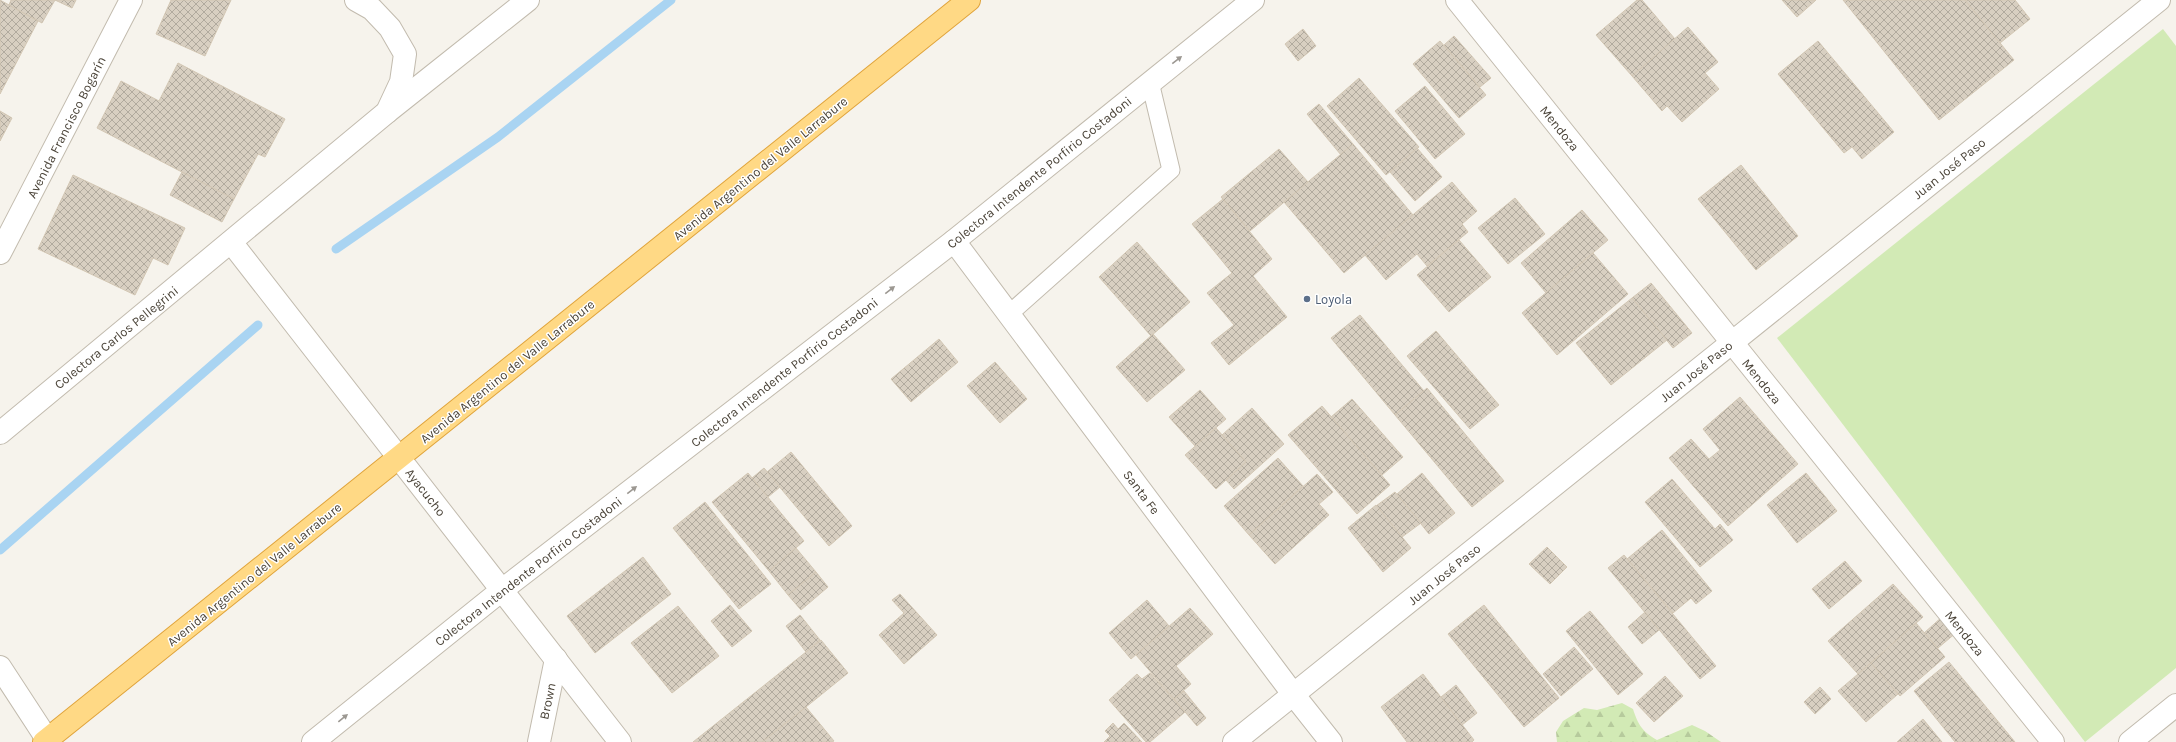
<svg xmlns="http://www.w3.org/2000/svg" width="2176" height="742" viewBox="0 0 2176 742" font-family="Karla,sans-serif">
  <style>
    .forest { fill: url(#forest-firs) }
    .park { fill: #d2eab5 }
    .lines { fill: none; stroke-linecap: round; stroke-linejoin: round }
    .stream { stroke: #a9d4f2; stroke-width: 9 }
    .building { fill: url(#building-cross-hatch); stroke: #d3c7b4 }
    .service-casing { stroke: #c2bbae; stroke-width: 19 }
    .minor-casing { stroke: #c2bbae; stroke-width: 24 }
    .tertiary-casing { stroke: #c2bbae; stroke-width: 24 }
    .trunk-casing { stroke: #e0a43c; stroke-width: 24 }
    .service { stroke: #fff; stroke-width: 17 }
    .minor { stroke: #fff; stroke-width: 22 }
    .tertiary { stroke: #fff; stroke-width: 22 }
    .trunk { stroke: #ffd985; stroke-width: 22 }
    .oneway { fill: #9c9892 }
    .service-dot { fill: #5c6f8a; stroke: #fff; stroke-width: 1.5 }
    .labels { text-anchor: middle; stroke-width: 3; stroke-linejoin: round; paint-order: stroke }
    .street-label { font-size: 13px; fill: #4b4439; stroke: #fff }
    .service-label { font-size: 13px; fill: #4e5e75; stroke: #fff; text-anchor: start }
  </style>
  <defs>
    <pattern id="forest-firs" width="22" height="20" patternUnits="userSpaceOnUse"><rect width="22" height="20" fill="#d2eab5"/><path d="M5 1l3.5 6h-7zM16 11l3.5 6h-7z" fill="#b6ca9c"/></pattern>
    <pattern id="building-cross-hatch" width="8" height="8" patternUnits="userSpaceOnUse"><rect width="8" height="8" fill="#d8cfc1"/><path d="M0 0l8 8M0 8l8-8" fill="none" stroke="#b1aa9e"/></pattern>
  </defs>
  <rect width="100%" height="100%" fill="#f6f3ec"/>
  <path class="forest" d="M1622 703 1633 709C1638 725 1643 732 1657 740L1692 725 1705 731 1721 742H1557L1556 732 1563 721 1584 708 1597 710Z"/>
  <path class="park" d="M2163 29 2176 46V668L2085 742 1777 338Z"/>
  <g class="lines">
    <g class="stream">
      <path d="M336 249 498 137 671 0"/>
      <path d="M0 550 258 325"/>
    </g>
  </g>
  <g class="building">
    <path d="M0 0 38 21 0 94Z"/>
    <path d="M11 0H55L42 23 9 5Z"/>
    <path d="M55 0H76L72 8Z"/>
    <path d="M171 0H231L205 56 156 34Z"/>
    <path d="M1637 0H1642L1675 39 1632 76 1596 35Z"/>
    <path d="M1782 0H1816L1797 17Z"/>
    <path d="M1843 0H1965L2014 60 1939 120Z"/>
    <path d="M1965 0H2015L2030 19 2000 43Z"/>
    <path d="M1688 27 1718 62 1705 73 1719 89 1682 122 1667 106 1662 111 1632 76Z"/>
    <path d="M1303 29 1316 46 1298 61 1285 44Z"/>
    <path d="M1454 36 1491 78 1480 87 1444 45Z"/>
    <path d="M1440 41 1486 95 1459 118 1413 64Z"/>
    <path d="M1818 41 1894 132 1862 159 1852 147 1844 153 1778 74Z"/>
    <path d="M178 63 285 119 265 157 258 154 234 199 97 128 121 81 159 101Z"/>
    <path d="M1359 78 1419 147 1386 175 1327 106Z"/>
    <path d="M1425 86 1465 134 1435 159 1395 111Z"/>
    <path d="M1319 104 1353 144 1341 155 1307 114Z"/>
    <path d="M0 111 12 118 0 141Z"/>
    <path d="M1353 144 1413 215 1344 273 1284 202Z"/>
    <path d="M1417 148 1442 177 1415 201 1390 172Z"/>
    <path d="M1279 149 1308 182 1250 231 1221 197Z"/>
    <path d="M1741 165 1798 236 1756 270 1698 199Z"/>
    <path d="M182 172 234 199 222 222 170 195Z"/>
    <path d="M73 175 185 228 168 265 153 258 135 295 38 249Z"/>
    <path d="M1452 182 1477 211 1462 224 1468 232 1427 266 1417 254 1386 280 1365 255Z"/>
    <path d="M1515 198 1545 234 1508 264 1478 228Z"/>
    <path d="M1223 199 1272 259 1253 276 1287 317 1229 365 1211 343 1234 325 1207 293 1232 273 1192 224Z"/>
    <path d="M1582 210 1608 240 1546 293 1521 263Z"/>
    <path d="M1459 240 1491 277 1449 312 1417 275Z"/>
    <path d="M1137 242 1190 302 1151 336 1099 277Z"/>
    <path d="M1593 253 1628 294 1557 355 1522 313Z"/>
    <path d="M1651 283 1692 333 1673 348 1632 298Z"/>
    <path d="M1632 298 1667 340 1611 385 1576 343Z"/>
    <path d="M1360 315 1424 391 1395 415 1331 338Z"/>
    <path d="M1436 331 1499 405 1470 429 1407 356Z"/>
    <path d="M1153 334 1185 370 1147 402 1116 367Z"/>
    <path d="M939 339 958 362 911 402 891 379Z"/>
    <path d="M995 362 1027 399 1000 423 967 386Z"/>
    <path d="M1427 388 1504 481 1472 507 1395 415Z"/>
    <path d="M1200 390 1226 419 1195 446 1169 417Z"/>
    <path d="M1740 397 1798 464 1728 526 1669 458 1691 439 1709 459 1720 450 1703 429Z"/>
    <path d="M1352 399 1403 457 1382 475 1331 417Z"/>
    <path d="M1322 406 1390 485 1357 514 1288 435Z"/>
    <path d="M1252 408 1284 444 1234 489 1226 480 1246 462 1222 435Z"/>
    <path d="M1216 428 1246 462 1216 489 1185 455Z"/>
    <path d="M791 452 852 526 829 546 767 472Z"/>
    <path d="M1278 458 1303 486 1249 535 1224 506Z"/>
    <path d="M764 468 780 487 768 497 752 478Z"/>
    <path d="M748 473 804 541 769 571 712 502Z"/>
    <path d="M1422 473 1455 513 1429 534 1397 494Z"/>
    <path d="M1806 473 1837 511 1797 543 1767 505Z"/>
    <path d="M1317 474 1333 492 1319 504 1329 515 1275 564 1249 535Z"/>
    <path d="M1672 479 1715 529 1720 524 1733 540 1700 567 1645 502Z"/>
    <path d="M1395 492 1421 523 1402 537 1376 506Z"/>
    <path d="M705 502 771 584 739 609 673 528Z"/>
    <path d="M1376 505 1411 548 1383 572 1348 528Z"/>
    <path d="M1662 530 1712 591 1696 604 1691 598 1673 613 1627 559Z"/>
    <path d="M1547 547 1567 567 1550 584 1529 564Z"/>
    <path d="M796 548 816 572 788 595 769 571Z"/>
    <path d="M1624 555 1716 666 1700 679 1608 568Z"/>
    <path d="M643 557 671 594 595 653 567 616Z"/>
    <path d="M1845 561 1862 581 1829 609 1812 589Z"/>
    <path d="M816 572 828 587 801 610 788 595Z"/>
    <path d="M1893 584 1923 617 1858 674 1828 641Z"/>
    <path d="M900 594 937 635 904 664 879 635 904 613 892 600Z"/>
    <path d="M1147 600 1169 626 1131 659 1109 633Z"/>
    <path d="M730 605 752 631 732 647 711 621Z"/>
    <path d="M1484 605 1559 698 1524 727 1448 634Z"/>
    <path d="M678 606 719 656 672 693 631 643Z"/>
    <path d="M1190 608 1213 634 1176 666 1191 684 1174 699 1136 655Z"/>
    <path d="M1590 611 1643 674 1618 695 1566 631Z"/>
    <path d="M1645 612 1659 630 1642 644 1628 627Z"/>
    <path d="M800 615 820 640 806 652 786 626Z"/>
    <path d="M1943 616 1957 632 1938 648 1924 633Z"/>
    <path d="M1916 623 1945 657 1900 696 1871 663Z"/>
    <path d="M821 640 848 673 806 707 762 742H693Z"/>
    <path d="M1574 647 1593 669 1561 696 1543 674Z"/>
    <path d="M1949 662 2015 742H1955L1914 691Z"/>
    <path d="M1871 663 1898 694 1866 722 1838 691Z"/>
    <path d="M1150 673 1185 712 1150 742H1146L1109 700 1137 674 1142 679Z"/>
    <path d="M1423 674 1474 740 1472 742H1407L1381 707Z"/>
    <path d="M1665 676 1683 696 1654 722 1636 703Z"/>
    <path d="M1456 685 1477 713 1462 725 1441 697Z"/>
    <path d="M1820 687 1831 699 1815 714 1804 702Z"/>
    <path d="M1184 691 1206 718 1197 726 1174 699Z"/>
    <path d="M806 707 834 741 832 742H762Z"/>
    <path d="M1923 719 1942 742H1897Z"/>
    <path d="M1113 723 1118 729 1124 723 1142 742H1104L1110 736 1105 731Z"/>
  </g>
  <g class="lines">
    <g class="service-casing">
      <path id="service" d="M1009 314 1171 170 1150 82"/>
    </g>
    <g class="minor-casing">
      <g id="minor">
        <path d="M1457 0 2053 742"/>
        <path d="M387 112 528 0"/>
        <path d="M954 241 1293 694 1331 742"/>
        <path d="M0 253 131 0"/>
        <path d="M0 667 47 739"/>
        <path d="M313 742 502 590 954 241 1253 0"/>
        <path d="M539 742 556 659"/>
        <path d="M1234 742 2159 0"/>
        <path d="M2130 742 2176 705"/>
      </g>
    </g>
    <g class="tertiary-casing">
      <g id="tertiary">
        <path d="M231 242 620 742"/>
        <path d="M0 433 387 112 401 82 405 54 390 28 372 9 356 0"/>
      </g>
    </g>
    <g class="trunk-casing">
      <path id="trunk" d="M44 742 969 0"/>
    </g>
    <use href="#service" class="service"/>
    <use href="#minor" class="minor"/>
    <use href="#tertiary" class="tertiary"/>
    <use href="#trunk" class="trunk"/>
  </g>
  <defs><path id="oneway-solid" d="M-6-.8H1V-3.2L6.5 0L1 3.2V.8H-6Z"/></defs>
  <g class="oneway">
    <use href="#oneway-solid" transform="translate(1177 60) rotate(-38)"/>
    <use href="#oneway-solid" transform="translate(890 290) rotate(-38)"/>
    <use href="#oneway-solid" transform="translate(632 490) rotate(-38)"/>
    <use href="#oneway-solid" transform="translate(343 718) rotate(-39)"/>
  </g>
  <circle class="service-dot" cx="1307" cy="299" r="4"/>
  <g class="labels">
    <g class="street-label">
      <text transform="translate(66 127) rotate(-63)" y="5">Avenida Francisco Bogarín</text>
      <text transform="translate(1560 128) rotate(51)" y="5">Mendoza</text>
      <text transform="translate(760 168) rotate(-39)" y="5">Avenida Argentino del Valle Larrabure</text>
      <text transform="translate(1949 168) rotate(-39)" y="5">Juan José Paso</text>
      <text transform="translate(1039 172) rotate(-39)" y="5">Colectora Intendente Porfirio Costadoni</text>
      <text transform="translate(116 337) rotate(-39)" y="5">Colectora Carlos Pellegrini</text>
      <text transform="translate(507 371) rotate(-39)" y="5">Avenida Argentino del Valle Larrabure</text>
      <text transform="translate(1696 371) rotate(-39)" y="5">Juan José Paso</text>
      <text transform="translate(784 372) rotate(-38)" y="5">Colectora Intendente Porfirio Costadoni</text>
      <text transform="translate(1762 381) rotate(51)" y="5">Mendoza</text>
      <text transform="translate(426 492) rotate(52)" y="5">Ayacucho</text>
      <text transform="translate(1142 492) rotate(53)" y="5">Santa Fe</text>
      <text transform="translate(528 571) rotate(-38)" y="5">Colectora Intendente Porfirio Costadoni</text>
      <text transform="translate(254 574) rotate(-39)" y="5">Avenida Argentino del Valle Larrabure</text>
      <text transform="translate(1444 574) rotate(-39)" y="5">Juan José Paso</text>
      <text transform="translate(1965 633) rotate(51)" y="5">Mendoza</text>
      <text transform="translate(547 701) rotate(-78)" y="5">Brown</text>
    </g>
    <g class="service-label">
      <text x="1315" y="304">Loyola</text>
    </g>
  </g>
</svg>
